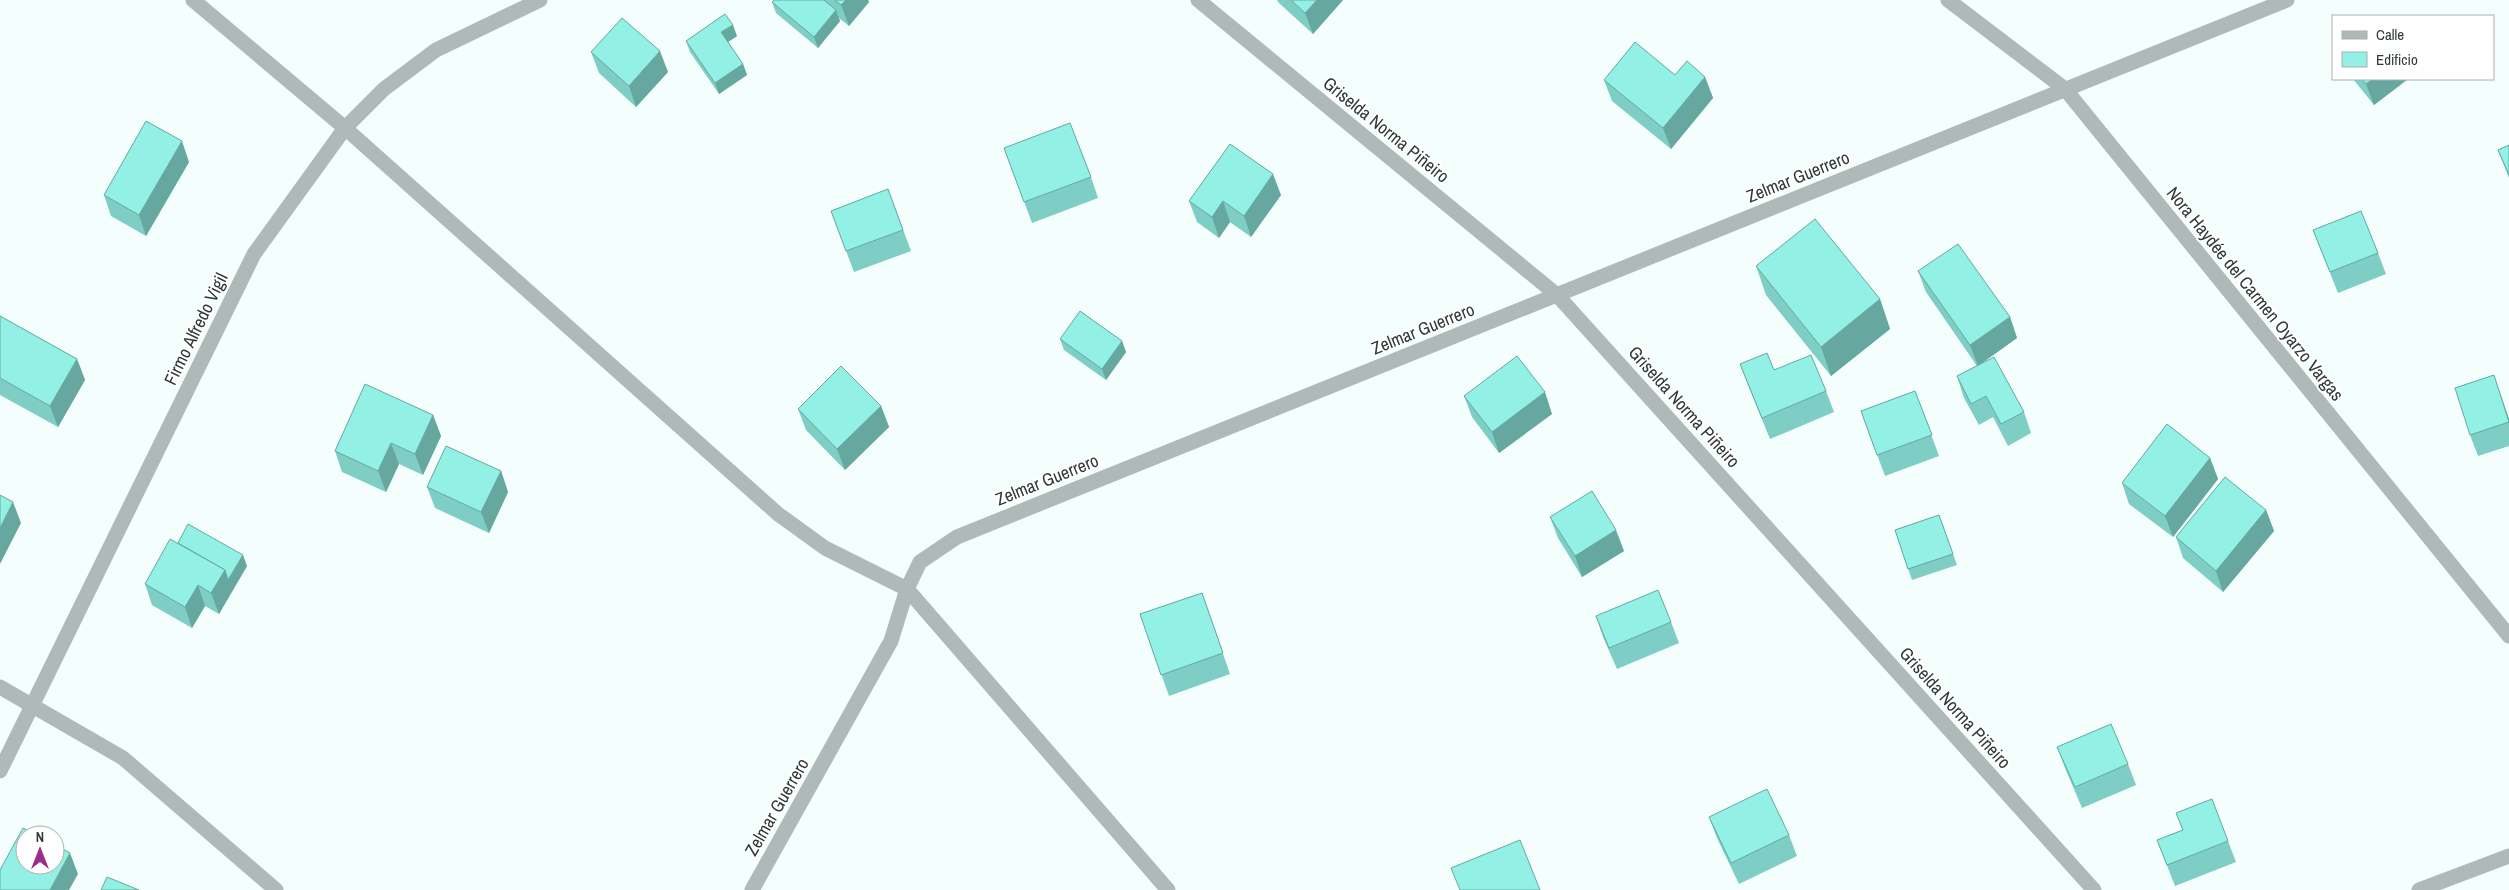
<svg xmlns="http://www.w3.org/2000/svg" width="2509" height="890" viewBox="0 0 2509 890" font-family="'Archivo Narrow',sans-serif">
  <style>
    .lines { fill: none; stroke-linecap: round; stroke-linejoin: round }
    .minor { stroke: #afb9b8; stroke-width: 15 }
    .wall { fill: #7ecec5 }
    .shaded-wall { fill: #66a8a0 }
    .building { fill: #92f0e5; stroke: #66a8a0 }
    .labels { text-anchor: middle; stroke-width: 4; stroke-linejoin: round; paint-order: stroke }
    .street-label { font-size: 18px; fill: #303938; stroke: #fff }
  </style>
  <rect width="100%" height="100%" fill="#f4fefc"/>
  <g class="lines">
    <g class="minor">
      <path d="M193 0 345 128 778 514 825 548 907 589 1168 890"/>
      <path d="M1198 0 1557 295 2094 890"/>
      <path d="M1948 0 2065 89 2509 636"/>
      <path d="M0 687 123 758 276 890"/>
      <path d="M0 771 254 254 345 128 384 89 436 50 540 0"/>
      <path d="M752 890 891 641 907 589 920 562 957 537 2287 0"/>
      <path d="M2419 890 2509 856"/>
    </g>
  </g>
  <g class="wall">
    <path d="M774 0H868L869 2 849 26 839 18 840 21 818 48 776 13 772 2Z"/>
    <path d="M1277 0H1343L1313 34 1279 3Z"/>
    <path d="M737 36 728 42 743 64 747 75 719 94 690 52 686 41Z"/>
    <path d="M591 52 668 72 636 107 599 73Z"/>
    <path d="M1675 75 1705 77 1713 98 1671 149 1612 101 1604 80Z"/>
    <path d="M2353 79H2408L2374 105Z"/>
    <path d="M2509 145V178L2498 150Z"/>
    <path d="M189 162 146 236 111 216 104 195Z"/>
    <path d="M1012 169 1091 177 1098 198 1032 223Z"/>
    <path d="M888 189 911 251 854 272 831 211Z"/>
    <path d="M1281 195 1251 237 1230 222 1219 238 1197 222 1189 201Z"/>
    <path d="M2313 230 2378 253 2386 274 2338 293Z"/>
    <path d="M1756 266 1880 299 1890 329 1831 376 1766 295Z"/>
    <path d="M1918 271 2010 317 2017 338 1980 364 2024 412 2031 433 2008 446 1993 417 1979 425 1964 398 1957 376 1977 366 1926 292Z"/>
    <path d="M0 316 77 359 85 380 58 427 0 395Z"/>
    <path d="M1060 339 1122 341 1126 352 1106 380 1064 350Z"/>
    <path d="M1740 364 1774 370 1826 391 1834 412 1770 439 1748 385Z"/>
    <path d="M1915 391 1939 456 1885 476 1861 411Z"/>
    <path d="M1464 396 1552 414 1499 453 1472 417Z"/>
    <path d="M2501 396 2509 419V446L2478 456 2470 435Z"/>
    <path d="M881 406 889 427 845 470 806 430 798 409Z"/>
    <path d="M433 415 441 436 423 475 399 464 386 492 342 472 335 451Z"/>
    <path d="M2210 458 2218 479 2173 537 2129 504 2122 483Z"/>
    <path d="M501 471 508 492 489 533 435 508 427 487Z"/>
    <path d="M2266 510 2274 531 2223 592 2183 558 2176 537Z"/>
    <path d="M1939 515 1957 565 1912 580 1895 530Z"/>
    <path d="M1550 517 1624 551 1582 577 1558 538Z"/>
    <path d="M178 543 247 566 219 614 205 606 192 628 152 605 145 584Z"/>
    <path d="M1202 593 1230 674 1169 696 1140 614Z"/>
    <path d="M1596 616 1671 622 1679 643 1617 669 1603 637Z"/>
    <path d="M2057 747 2128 764 2136 785 2082 808 2065 768Z"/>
    <path d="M2176 813 2228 841 2236 862 2175 886 2157 840 2183 830Z"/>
    <path d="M1709 817 1789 835 1797 856 1739 884 1717 838Z"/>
  </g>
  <g class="shaded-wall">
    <path d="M846 0H868L869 2 849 26 841 5Z"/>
    <path d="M1317 0H1343L1313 34 1305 13Z"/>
    <path d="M836 10 840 21 818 48 814 37Z"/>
    <path d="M733 25 737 36 725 44 721 32Z"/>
    <path d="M660 51 668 72 636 107 629 86Z"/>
    <path d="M743 64 747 75 719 94 715 83Z"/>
    <path d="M1705 77 1713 98 1671 149 1663 128Z"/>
    <path d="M2373 79H2408L2374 105 2366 84Z"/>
    <path d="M182 141 189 162 146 236 139 215Z"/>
    <path d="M1273 174 1281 195 1251 237 1244 216Z"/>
    <path d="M1223 201 1230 222 1219 238 1212 217Z"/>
    <path d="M1880 299 1890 329 1831 376 1821 347Z"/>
    <path d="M2010 317 2017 338 1978 366 1970 345Z"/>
    <path d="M1122 341 1126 352 1106 380 1102 369Z"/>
    <path d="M77 359 85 380 58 427 50 406Z"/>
    <path d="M2494 375 2509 419V421Z"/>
    <path d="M1545 392 1552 414 1499 453 1492 432Z"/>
    <path d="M881 406 889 427 845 470 837 449Z"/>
    <path d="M433 415 441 436 423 475 415 454Z"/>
    <path d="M391 443 399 464 386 492 378 471Z"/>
    <path d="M2210 458 2218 479 2173 537 2165 516Z"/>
    <path d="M501 471 508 492 489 533 481 512Z"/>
    <path d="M13 502 21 523 0 564V528Z"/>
    <path d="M2266 510 2274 531 2223 592 2216 571Z"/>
    <path d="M1616 530 1624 551 1582 577 1575 556Z"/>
    <path d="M243 555 247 566 219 614 211 593 225 570Z"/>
    <path d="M198 585 205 606 192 628 185 607Z"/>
    <path d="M70 853 78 874 69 890H50Z"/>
  </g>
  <g class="building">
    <path d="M774 0H824L836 10 814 37 772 2Z"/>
    <path d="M835 0H846L841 5Z"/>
    <path d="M1291 0H1317L1305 13Z"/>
    <path d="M725 14 733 25 721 32 743 64 715 83 686 41Z"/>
    <path d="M622 18 660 51 629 86 591 52Z"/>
    <path d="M1635 42 1675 75 1687 61 1705 77 1663 128 1604 80Z"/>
    <path d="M2362 79H2373L2366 84Z"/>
    <path d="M146 121 182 141 139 215 104 195Z"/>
    <path d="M1070 123 1091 177 1024 202 1004 148Z"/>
    <path d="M1230 144 1273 174 1244 216 1223 201 1212 217 1189 201Z"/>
    <path d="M2509 145V175L2498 150Z"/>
    <path d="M888 189 903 230 846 251 831 211Z"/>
    <path d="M2361 211 2378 253 2330 272 2313 230Z"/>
    <path d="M1815 219 1880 299 1821 347 1756 266Z"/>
    <path d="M1958 244 2010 317 1970 345 1918 271Z"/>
    <path d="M1080 311 1122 341 1102 369 1060 339Z"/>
    <path d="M0 316 77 359 50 406 0 378Z"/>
    <path d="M1767 353 1774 370 1811 355 1826 391 1762 418 1740 364Z"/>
    <path d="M1517 356 1545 392 1492 432 1464 396Z"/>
    <path d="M1994 357 2024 412 2001 424 1986 396 1971 404 1957 376Z"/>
    <path d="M841 366 881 406 837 449 798 409Z"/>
    <path d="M2494 375 2509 422 2470 435 2455 388Z"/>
    <path d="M365 384 433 415 415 454 391 443 378 471 335 451Z"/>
    <path d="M1915 391 1932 435 1877 455 1861 411Z"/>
    <path d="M2167 424 2210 458 2165 516 2122 483Z"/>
    <path d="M446 446 501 471 481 512 427 487Z"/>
    <path d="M2225 477 2266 510 2216 571 2176 537Z"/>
    <path d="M1592 491 1616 530 1575 556 1550 517Z"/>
    <path d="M0 495 13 502 0 528Z"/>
    <path d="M1939 515 1953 554 1908 569 1895 530Z"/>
    <path d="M188 524 243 555 228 580 225 570 178 543Z"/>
    <path d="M170 539 225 570 211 593 198 585 185 607 145 584Z"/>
    <path d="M1658 590 1671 622 1609 648 1596 616Z"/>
    <path d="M1202 593 1223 653 1161 675 1140 614Z"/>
    <path d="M2111 724 2128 764 2075 787 2057 747Z"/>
    <path d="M1767 789 1789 835 1731 863 1709 817Z"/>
    <path d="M2212 799 2228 841 2167 865 2157 840 2183 830 2176 813Z"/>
    <path d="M23 828 36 835H25V865H55V845L70 853 50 890H0V870Z"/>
    <path d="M1520 840 1540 890H1460L1451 868Z"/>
    <path d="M107 877 139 890H101Z"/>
  </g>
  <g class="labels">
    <g class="street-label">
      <text transform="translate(1386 130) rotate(39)" y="6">Griselda Norma Piñeiro</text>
      <text transform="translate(1798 177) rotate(-22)" y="6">Zelmar Guerrero</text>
      <text transform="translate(2255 294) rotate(51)" y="6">Nora Haydée del Carmen Oyarzo Vargas</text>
      <text transform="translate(196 329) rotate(-64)" y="6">Firmo Alfredo Vigil</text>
      <text transform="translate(1423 329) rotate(-22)" y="6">Zelmar Guerrero</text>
      <text transform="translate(1684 407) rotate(48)" y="6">Griselda Norma Piñeiro</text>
      <text transform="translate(1047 480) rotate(-22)" y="6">Zelmar Guerrero</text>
      <text transform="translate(1955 708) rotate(48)" y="6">Griselda Norma Piñeiro</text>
      <text transform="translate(777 807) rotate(-60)" y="6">Zelmar Guerrero</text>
    </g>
  </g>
  <rect x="2332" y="15" width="162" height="65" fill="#ffffff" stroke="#acb0af"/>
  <rect x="2342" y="31" width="25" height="8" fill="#afb9b8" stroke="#acb0af"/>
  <text x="2376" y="40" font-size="15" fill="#303938">Calle</text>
  <rect x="2342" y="52" width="25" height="15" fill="#92f0e5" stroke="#acb0af"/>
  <text x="2376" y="65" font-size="15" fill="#303938">Edificio</text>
  <g transform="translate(40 850)"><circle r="24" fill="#ffffff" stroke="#acb0af"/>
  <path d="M0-4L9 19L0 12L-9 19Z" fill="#9e2c89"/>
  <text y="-8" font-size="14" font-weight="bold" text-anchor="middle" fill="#303938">N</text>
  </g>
</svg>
